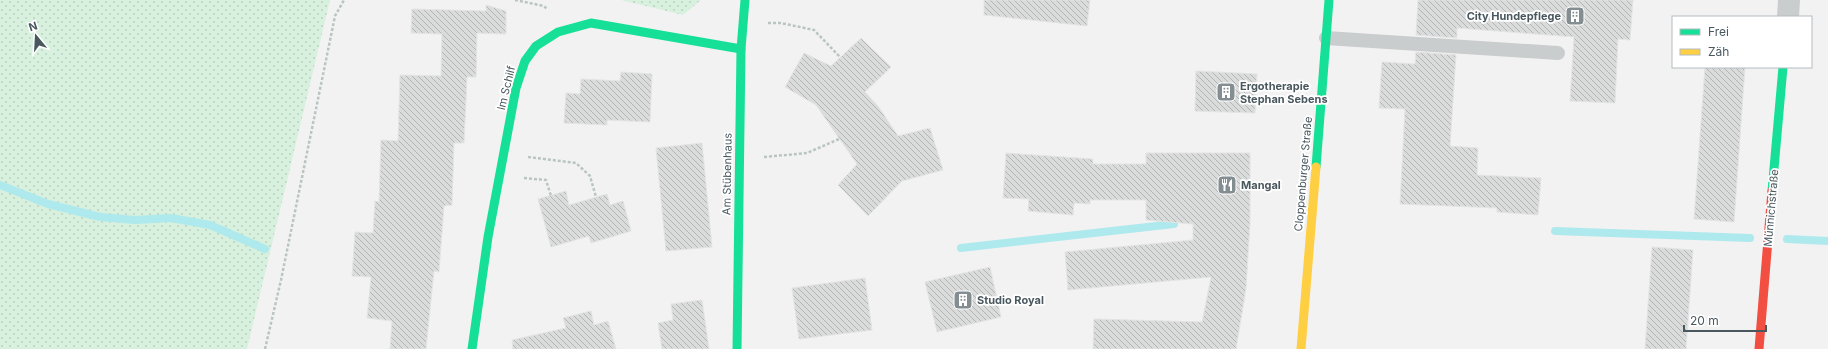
<svg xmlns="http://www.w3.org/2000/svg" width="1828" height="349" viewBox="0 0 1828 349" font-family="Inter,sans-serif">
  <style>
    .grass { fill: url(#grass-dots) }
    .lines { fill: none; stroke-linecap: round; stroke-linejoin: round }
    .stream { stroke: #aee9ed; stroke-width: 8 }
    .building { fill: url(#building-back-hatch); stroke: #e4e4e5 }
    .path { stroke: #b9c5c0; stroke-width: 2.5; stroke-dasharray: 3 2; stroke-linecap: butt }
    .lane { stroke: #c9cdce; stroke-width: 14 }
    .street { stroke: #c9cdce; stroke-width: 22 }
    .fast { stroke: #16e098; stroke-width: 9 }
    .slow { stroke: #ffcf43; stroke-width: 9 }
    .jam { stroke: #f24e42; stroke-width: 9 }
    .labels { text-anchor: middle; stroke-width: 3.5; stroke-linejoin: round; paint-order: stroke }
    .poi-label { font-size: 11px; font-weight: bold; fill: #49585f; stroke: #fff; text-anchor: start }
    .street-label { font-size: 11px; fill: #49585f; stroke: #fff }
  </style>
  <defs>
    <pattern id="grass-dots" width="8" height="8" patternUnits="userSpaceOnUse"><rect width="8" height="8" fill="#d8f0de"/><path d="M2 2h.1M6 6h.1" fill="none" stroke="#bbd0c1" stroke-width="1.8" stroke-linecap="round"/></pattern>
    <pattern id="building-back-hatch" width="6" height="6" patternUnits="userSpaceOnUse"><rect width="6" height="6" fill="#dadbdb"/><path d="M-1 5l2 2M0 0l6 6M5-1l2 2" fill="none" stroke="#b3b4b5"/></pattern>
  </defs>
  <rect width="100%" height="100%" fill="#f3f2f2"/>
  <g class="grass">
    <path d="M0 0H330L247 349H0Z"/>
    <path d="M621 0H701L683 15Z"/>
  </g>
  <g class="lines">
    <g class="stream">
      <path d="M0 185 48 204 100 217 135 220 171 218 210 225 265 249"/>
      <path d="M1555 231 1750 238"/>
      <path d="M1787 239 1828 241"/>
      <path d="M961 248 1174 224"/>
    </g>
  </g>
  <g class="building">
    <path d="M984 0H1090L1087 26 984 15Z"/>
    <path d="M1418 0H1633L1630 40 1618 39 1615 103 1570 101 1574 37 1457 28V38L1416 35Z"/>
    <path d="M486 5 506 11V34L477 33 476 77H467L464 143H454L452 205 444 206 439 272 434 271 426 349H390L392 321 367 318 371 277 352 276 355 232 373 233 375 201 379 202 381 140 398 141 400 75 441 76 442 34 411 33 412 9 486 11Z"/>
    <path d="M861 38 891 67 865 92 878 106 898 136 930 128 943 170 902 181 868 216 838 185 857 164 816 105 785 87 804 53 831 66Z"/>
    <path d="M1416 52 1456 55 1450 146 1478 148 1477 175 1541 178 1538 215 1497 212V208L1400 204 1405 109 1379 108 1382 62 1415 64Z"/>
    <path d="M1705 67H1745L1734 222 1694 219Z"/>
    <path d="M1196 71 1257 74 1255 113 1195 111Z"/>
    <path d="M621 72 652 74 650 122 607 120V125L564 123 566 93 580 94 581 79 620 81Z"/>
    <path d="M702 143 712 247 666 251 656 148Z"/>
    <path d="M1006 153 1093 159V164H1146V153H1250V223L1246 289 1236 349H1093L1094 319 1202 322 1211 277 1068 290 1065 252 1193 240V224L1146 220V200H1090V204L1074 203 1073 215 1028 211 1029 199 1003 198Z"/>
    <path d="M566 191 569 205 607 194 610 205 623 201 631 231 591 243 589 236 551 247 538 199Z"/>
    <path d="M1652 247 1693 250 1686 349H1645Z"/>
    <path d="M990 267 1001 317 937 332 925 282Z"/>
    <path d="M865 278 872 330 799 339 792 288Z"/>
    <path d="M702 300 709 349H662L658 323 673 320 671 304Z"/>
    <path d="M591 311 594 325 608 321 616 349H513L512 340 566 328 563 318Z"/>
  </g>
  <g class="lines">
    <g class="path">
      <path d="M515 0 544 6 547 9"/>
      <path d="M768 23H781L814 30 840 57"/>
      <path d="M528 157 576 163 590 176 596 197"/>
      <path d="M764 157 807 153 839 139"/>
      <path d="M524 178 546 180 551 196"/>
      <path d="M265 349 281 280 335 16 344 0"/>
    </g>
    <path class="lane" d="M1326 38 1558 53"/>
    <path class="street" d="M1788 17 1789 0"/>
    <g class="fast">
      <path d="M1316 167 1329 0"/>
      <path d="M1772 191 1783 67"/>
      <path d="M472 349 488 237 516 88 525 61 536 46 558 32 591 23 741 49"/>
      <path d="M737 349 741 49 745 0"/>
    </g>
    <path class="slow" d="M1301 349 1316 167"/>
    <path class="jam" d="M1759 349 1772 191"/>
  </g>
  <defs>
    <g id="building-square" transform="scale(1)"><rect x="-9" y="-9" width="18" height="18" rx="4" fill="#848e92" stroke="#fff"/><path d="M-4-6H4V6H1V3H-1V6H-4ZM-2.5-4.3h1.7v1.8h-1.7ZM.8-4.3h1.7v1.8H.8ZM-2.5-1h1.7V.8h-1.7ZM.8-1h1.7V.8H.8Z" fill="#fff"/></g>
    <g id="restaurant-square" transform="scale(1)"><rect x="-9" y="-9" width="18" height="18" rx="4" fill="#848e92" stroke="#fff"/><path d="M-5-6h1v4h1v-4h1v4h1v-4h1v5L-1.5 .5V6h-2V.5L-5-1ZM5-6V6H3V1.5H1.5Q1.5-4 5-6Z" fill="#fff"/></g>
  </defs>
  <g fill-rule="evenodd">
    <use href="#building-square" x="1575" y="16"/>
    <use href="#building-square" x="1226" y="92"/>
    <use href="#restaurant-square" x="1227" y="185"/>
    <use href="#building-square" x="963" y="300"/>
  </g>
  <g class="labels">
    <g class="poi-label">
      <text x="1561" y="20" text-anchor="end">City Hundepflege</text>
      <text x="1240" y="90">Ergotherapie<tspan x="1240" dy="13">Stephan Sebens</tspan></text>
      <text x="1241" y="189">Mangal</text>
      <text x="977" y="304">Studio Royal</text>
    </g>
    <g class="street-label">
      <text transform="translate(506 88) rotate(-76)" y="4">Im Schilf</text>
      <text transform="translate(727 174) rotate(-89)" y="4">Am Stübenhaus</text>
      <text transform="translate(1303 174) rotate(-85)" y="4">Cloppenburger Straße</text>
      <text transform="translate(1771 208) rotate(-85)" y="4">Münnichstraße</text>
    </g>
  </g>
  <rect x="1672" y="16" width="140" height="52" fill="#ffffff" stroke="#b6bcbf"/>
  <rect x="1680" y="29" width="20" height="6" fill="#16e098" stroke="#b6bcbf"/>
  <text x="1708" y="36" font-size="12" fill="#49585f">Frei</text>
  <rect x="1680" y="49" width="20" height="6" fill="#ffcf43" stroke="#b6bcbf"/>
  <text x="1708" y="56" font-size="12" fill="#49585f">Zäh</text>
  <g transform="translate(36 36) rotate(342)" stroke="#ffffff" stroke-width="3" paint-order="stroke">
  <path d="M0-3L7 15L0 10L-7 15Z" fill="#49585f"/>
  <text y="-6" font-size="11" font-weight="bold" text-anchor="middle" fill="#49585f">N</text>
  </g>
  <path d="M1684 325v6h82v-6" fill="none" stroke="#49585f" stroke-width="2"/>
  <text x="1690" y="325" font-size="12" fill="#49585f" stroke="#ffffff" stroke-width="3" paint-order="stroke">20 m</text>
</svg>
